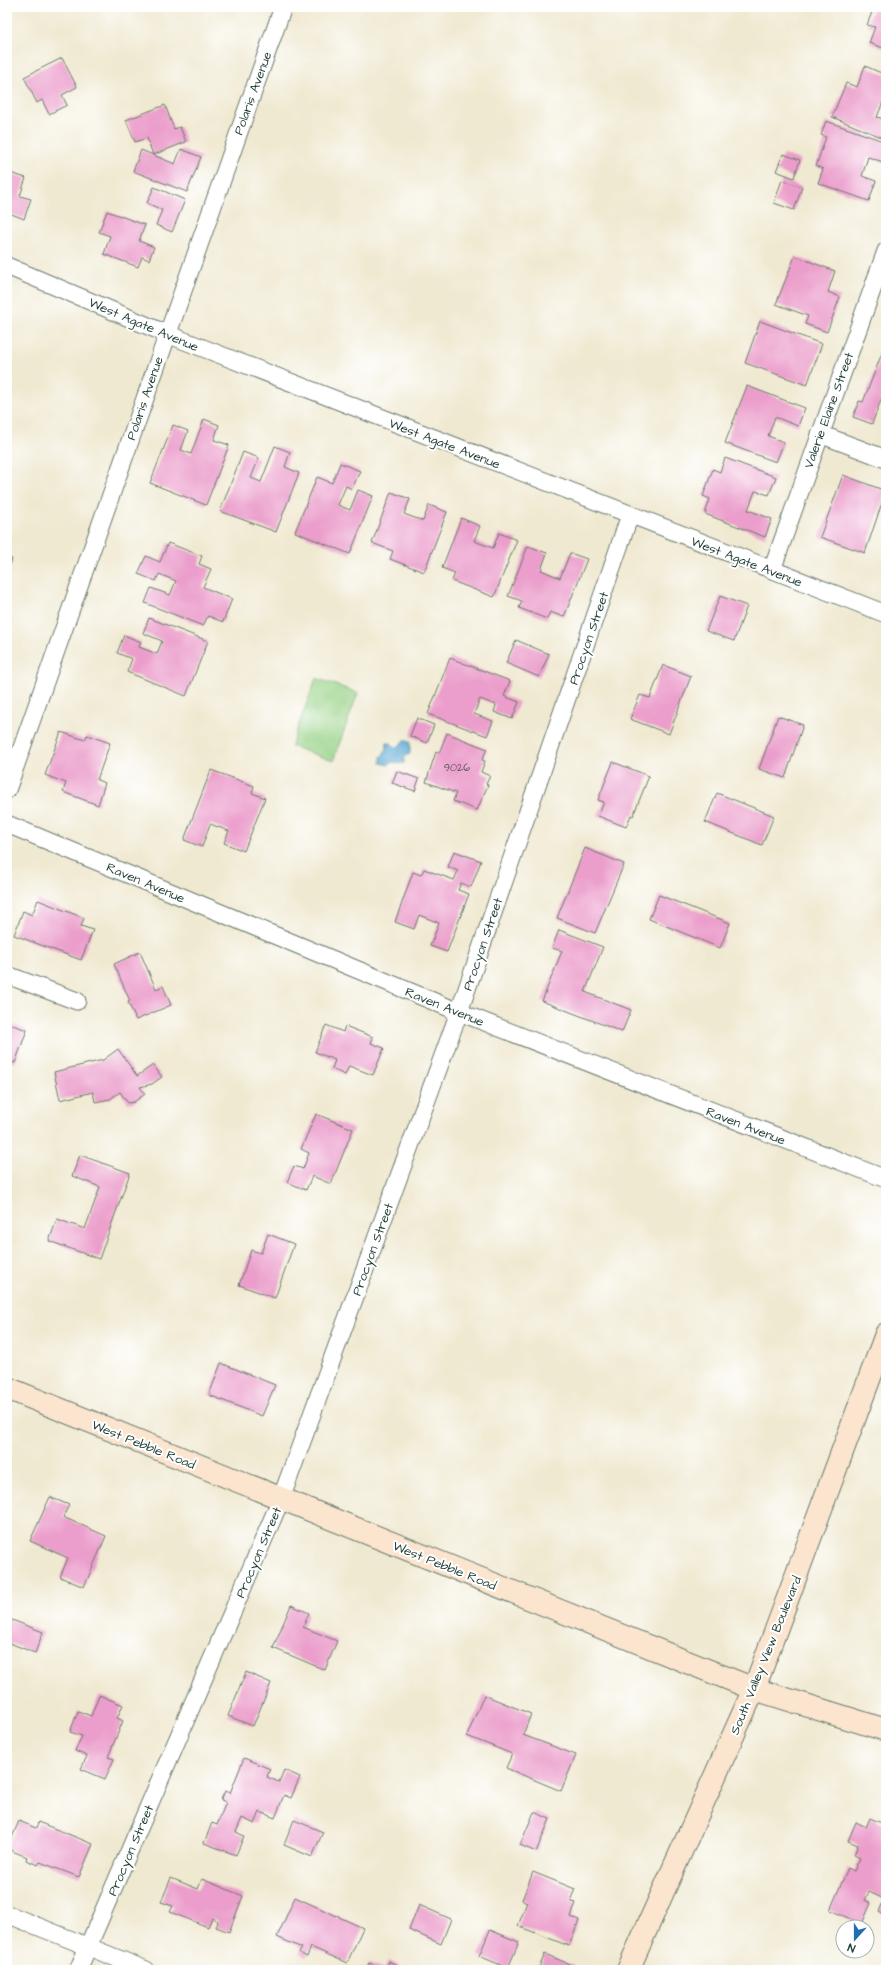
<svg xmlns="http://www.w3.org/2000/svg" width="893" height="1977" viewBox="0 0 893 1977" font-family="'Architects Daughter',sans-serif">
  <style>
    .green { fill: #96d185; stroke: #5a875c }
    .water { fill: #55a6d0; stroke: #3a7282 }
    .building { fill: #eb9dcb }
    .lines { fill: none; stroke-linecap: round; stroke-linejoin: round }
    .street-casing { stroke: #68796b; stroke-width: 19 }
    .secondary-casing { stroke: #68796b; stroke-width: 24 }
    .street { stroke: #fff; stroke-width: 17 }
    .secondary { stroke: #fbe5cf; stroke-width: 22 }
    .labels { text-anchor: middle; stroke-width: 4; stroke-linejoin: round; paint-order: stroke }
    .number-label { font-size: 11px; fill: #52555a }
    .street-label { font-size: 13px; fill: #1f3d34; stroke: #fff }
  </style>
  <rect width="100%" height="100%" fill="#fff"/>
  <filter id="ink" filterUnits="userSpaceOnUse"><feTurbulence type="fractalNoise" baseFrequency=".025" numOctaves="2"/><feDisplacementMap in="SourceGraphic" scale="8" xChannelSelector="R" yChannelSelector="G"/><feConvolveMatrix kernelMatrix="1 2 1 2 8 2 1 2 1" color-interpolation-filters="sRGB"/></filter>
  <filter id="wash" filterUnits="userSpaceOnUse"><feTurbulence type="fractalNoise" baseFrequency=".012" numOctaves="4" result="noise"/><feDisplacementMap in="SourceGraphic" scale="16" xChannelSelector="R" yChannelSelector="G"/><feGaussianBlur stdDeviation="0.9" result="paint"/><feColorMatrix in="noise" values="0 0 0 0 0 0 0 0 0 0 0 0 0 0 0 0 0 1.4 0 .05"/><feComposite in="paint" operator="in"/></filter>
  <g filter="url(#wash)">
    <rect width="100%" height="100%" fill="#f0e9d1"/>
    <path class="green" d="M316 678 358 693 333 761 291 746Z"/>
    <path class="water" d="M404 740 410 742V754L405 756 404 763 399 764 392 762 388 765 381 763V757L386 751 387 743H391L394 746 398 747Z"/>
    <g id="blocks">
      <g class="building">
        <path d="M874 7H886V49L869 43 875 27 867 25Z"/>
        <path d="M62 58 77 87 62 95 67 105 49 114 42 100 37 103 24 77Z"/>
        <path d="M865 66 886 75V103L883 102 877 117 886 120V139L832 117 846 83 857 87Z"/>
        <path d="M165 105 174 129 180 127 186 142 153 155 147 138 135 142 126 120Z"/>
        <path d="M826 121 886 142V163L868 157 862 176 876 181 869 201 818 183 823 169 816 166 826 137 821 135Z"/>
        <path d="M181 149 201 157 187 192 133 171 141 150 175 164Z"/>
        <path d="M783 154 800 160 794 178 776 171Z"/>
        <path d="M7 172 26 178 20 196 31 199 24 219 9 213 7 218Z"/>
        <path d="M782 180 802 187 794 210 774 203Z"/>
        <path d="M154 187 185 200 172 232 156 225 162 210 147 203Z"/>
        <path d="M107 211 145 225 139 241 154 247 149 260 142 257 138 267 104 254 110 236 99 232Z"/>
        <path d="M795 256 835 271 828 292 840 297 827 332 805 324 808 316 776 304Z"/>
        <path d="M760 321 822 344 807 385 745 363Z"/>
        <path d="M884 348 886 349V398L882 397 872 424 853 417 859 401 863 402Z"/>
        <path d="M747 386 805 408 798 426 775 417 768 436 784 442 776 462 725 443Z"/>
        <path d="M204 419 219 425 214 440 229 445 206 505 150 483 173 425 188 431 181 450 191 454Z"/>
        <path d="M275 446 290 452 285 467 299 473 276 532 220 511 243 452 259 458 251 478 261 482Z"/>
        <path d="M725 458 776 477 769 495 755 491 748 510 772 519 765 537 705 514 710 499 703 496 713 469 720 472Z"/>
        <path d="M340 463 360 471 352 489 346 486 338 505 350 510 358 490 373 496 350 554 295 532 317 477 332 483Z"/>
        <path d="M843 475 886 491 865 553 820 537Z"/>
        <path d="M391 492 410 499 404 514 423 521 429 505 447 512 424 572 390 559 393 551 372 543Z"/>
        <path d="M461 518 480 526 474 541 493 548 499 533 517 540 494 597 452 581 455 573 442 568Z"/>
        <path d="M168 543 202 556 199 564 211 569 203 587 232 599 223 622 208 616 203 626 145 603 151 588 170 595 176 581 159 574 156 581 138 574 146 556 160 562Z"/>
        <path d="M528 546 547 553 541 570 560 578 570 553 587 559 564 617 550 612 547 619 519 608 522 601 508 596Z"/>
        <path d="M7 557 12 559 7 573Z"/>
        <path d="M720 596 747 606 734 641 706 631Z"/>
        <path d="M149 618 208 641 186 696 127 672 132 659 117 653 124 635 141 642 139 647 157 654 162 641 143 633Z"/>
        <path d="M516 640 549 654 539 677 506 663Z"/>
        <path d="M450 658 510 681 504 696 519 702 512 719 494 712 496 705 480 699 474 714 493 721 487 736 428 714Z"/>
        <path d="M663 665 691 676 669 734 630 719 640 695 650 698Z"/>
        <path d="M778 716 803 725 785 778 759 769Z"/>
        <path d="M417 718 434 725 427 743 410 736Z"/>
        <path d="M61 732 85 740 87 735 110 743 97 780 105 783 98 805 63 792 66 783 45 775Z"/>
        <path d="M447 733 487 749 482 760 485 761 481 772 490 776 486 784 488 785 477 810 453 801 456 793 426 782 436 752 439 753Z"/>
        <path d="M613 762 649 776 633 816 631 815 626 827 598 816 604 802 598 800Z"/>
        <path d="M211 770 254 786 252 793 265 798 244 851 224 843 229 831 210 824 202 847 184 840Z"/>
        <path d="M397 771 419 779 415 791 392 783Z"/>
        <path d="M717 793 774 816 762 845 705 822Z"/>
        <path d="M585 848 624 864 595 933 557 918Z"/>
        <path d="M454 851 481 861 471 887 461 883 458 890 469 894 447 952 430 946 439 923 419 915 414 929 395 922 413 872 421 875 424 869 454 880 458 871 448 867Z"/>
        <path d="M659 895 730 923 720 948 649 919Z"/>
        <path d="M38 900 84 918 81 926 93 930 81 960 14 935 23 911 32 915Z"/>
        <path d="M559 930 603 947 585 992 631 1010 622 1032 542 1001 562 951 552 948Z"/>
        <path d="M140 952 156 989 163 986 171 1005 136 1020 128 1002 130 1001 114 964Z"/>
        <path d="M7 1023 27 1030 15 1063 7 1060Z"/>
        <path d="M326 1025 343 1032 345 1026 373 1037 371 1043 384 1048 373 1075 349 1066 345 1075 332 1069 335 1060 315 1052Z"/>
        <path d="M118 1049 137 1076 153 1065 162 1077 152 1084 140 1087 145 1094 134 1102 128 1103 120 1092 110 1099 95 1102 93 1092 60 1100 54 1072 103 1060Z"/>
        <path d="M316 1114 353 1129 331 1184 312 1176 306 1190 287 1182 294 1166 303 1169 309 1153 301 1149Z"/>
        <path d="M80 1155 130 1173 99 1259 49 1241 57 1219 85 1229 100 1187 72 1176Z"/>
        <path d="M268 1234 294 1244 275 1298 239 1285 251 1250 261 1253Z"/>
        <path d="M221 1363 275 1385 262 1416 209 1395Z"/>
        <path d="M50 1497 69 1505 63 1517 106 1536 84 1587 60 1577 68 1558 30 1541Z"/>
        <path d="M291 1605 309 1613 303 1627 337 1641 325 1670 273 1648Z"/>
        <path d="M7 1618 43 1632 35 1653 7 1642Z"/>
        <path d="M246 1672 271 1683 253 1726 228 1716Z"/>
        <path d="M99 1695 123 1705 117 1718 123 1721 108 1757 114 1759 105 1779 81 1769 87 1756 75 1751 82 1736 70 1732 78 1711 91 1716Z"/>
        <path d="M484 1695 531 1714 523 1735 576 1755 561 1791 506 1768 512 1754 467 1736Z"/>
        <path d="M244 1758 270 1769 267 1777 279 1782 284 1770 300 1777 291 1798 284 1795 275 1818 260 1812 255 1824 242 1818 236 1832 244 1836 236 1855 204 1843 212 1823 217 1825 226 1802 221 1800 225 1791 230 1793Z"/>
        <path d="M534 1812 550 1819 536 1852 520 1845Z"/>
        <path d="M870 1818 886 1825V1910L883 1914 879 1912 884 1899 869 1892 865 1900 871 1903 862 1924 830 1910 848 1868 854 1871 860 1858 854 1855 858 1845 848 1841 856 1822 866 1827Z"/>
        <path d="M294 1820 323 1832 312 1857 284 1845Z"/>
        <path d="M19 1821 36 1828 38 1822 93 1844 79 1877 40 1862 38 1865 26 1860 27 1857 7 1849Z"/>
        <path d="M533 1872 575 1889 570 1901 576 1903 571 1917 579 1920 569 1946 518 1926 527 1902 522 1900Z"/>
        <path d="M171 1878 198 1889 202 1879 243 1896 229 1932 216 1927 218 1921 212 1918 208 1927 170 1912 173 1906 161 1902Z"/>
        <path d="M295 1897 363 1928 347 1963 311 1947 307 1957 299 1953 302 1948 277 1937Z"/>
        <path d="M419 1905 451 1919 441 1944 409 1930Z"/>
        <path d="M490 1930 519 1942 508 1968 479 1956Z"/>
        <path d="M545 1954 574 1966 572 1970H538Z"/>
        <path d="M388 1961 408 1970H366L369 1963 385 1969Z"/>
      </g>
    </g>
  </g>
  <g filter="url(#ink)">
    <use href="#blocks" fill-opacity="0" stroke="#68796b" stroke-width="1"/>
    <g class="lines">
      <g class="street-casing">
        <g id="street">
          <path d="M7 266 167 334 886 614"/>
          <path d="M820 434 886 459"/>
          <path d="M772 570 886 251"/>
          <path d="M7 790 283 7"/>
          <path d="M7 824 459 1012 886 1179"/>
          <path d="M7 975 77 1001"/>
          <path d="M7 1914 146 1970"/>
          <path d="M78 1970 281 1499 459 1012 630 515"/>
        </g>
      </g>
      <g class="secondary-casing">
        <g id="secondary">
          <path d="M7 1388 754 1689 886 1730"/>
          <path d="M628 1970 754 1689 886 1334"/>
        </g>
      </g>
      <use href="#street" class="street"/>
      <use href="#secondary" class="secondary"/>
    </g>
  </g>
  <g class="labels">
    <g class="number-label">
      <text x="457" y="771">9026</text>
    </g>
    <g class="street-label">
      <text transform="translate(252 93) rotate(-70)" y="5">Polaris Avenue</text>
      <text transform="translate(144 324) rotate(23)" y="5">West Agate Avenue</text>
      <text transform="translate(144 398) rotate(-71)" y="5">Polaris Avenue</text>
      <text transform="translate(828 410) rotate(-70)" y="5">Valerie Elaine Street</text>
      <text transform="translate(445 443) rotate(21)" y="5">West Agate Avenue</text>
      <text transform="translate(747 561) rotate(21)" y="5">West Agate Avenue</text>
      <text transform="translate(588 638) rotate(-71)" y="5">Procyon Street</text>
      <text transform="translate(146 882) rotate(23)" y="5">Raven Avenue</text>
      <text transform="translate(482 944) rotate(-71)" y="5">Procyon Street</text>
      <text transform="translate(445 1006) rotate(22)" y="5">Raven Avenue</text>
      <text transform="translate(746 1125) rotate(21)" y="5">Raven Avenue</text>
      <text transform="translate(372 1249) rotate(-70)" y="5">Procyon Street</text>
      <text transform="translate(144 1444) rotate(22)" y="5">West Pebble Road</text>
      <text transform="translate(258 1552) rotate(-67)" y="5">Procyon Street</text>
      <text transform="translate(445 1565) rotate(22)" y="5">West Pebble Road</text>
      <text transform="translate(765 1655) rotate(-68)" y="5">South Valley View Boulevard</text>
      <text transform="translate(130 1850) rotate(-67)" y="5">Procyon Street</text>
    </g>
  </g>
  <rect width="893" height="1977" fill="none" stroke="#fff" stroke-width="24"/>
  <g transform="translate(855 1939) rotate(201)"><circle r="19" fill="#ffffff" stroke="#a5b1ae"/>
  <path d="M0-3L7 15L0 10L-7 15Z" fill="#1f6fb2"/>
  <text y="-6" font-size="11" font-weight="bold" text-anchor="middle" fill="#1f3d34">N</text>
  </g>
</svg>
